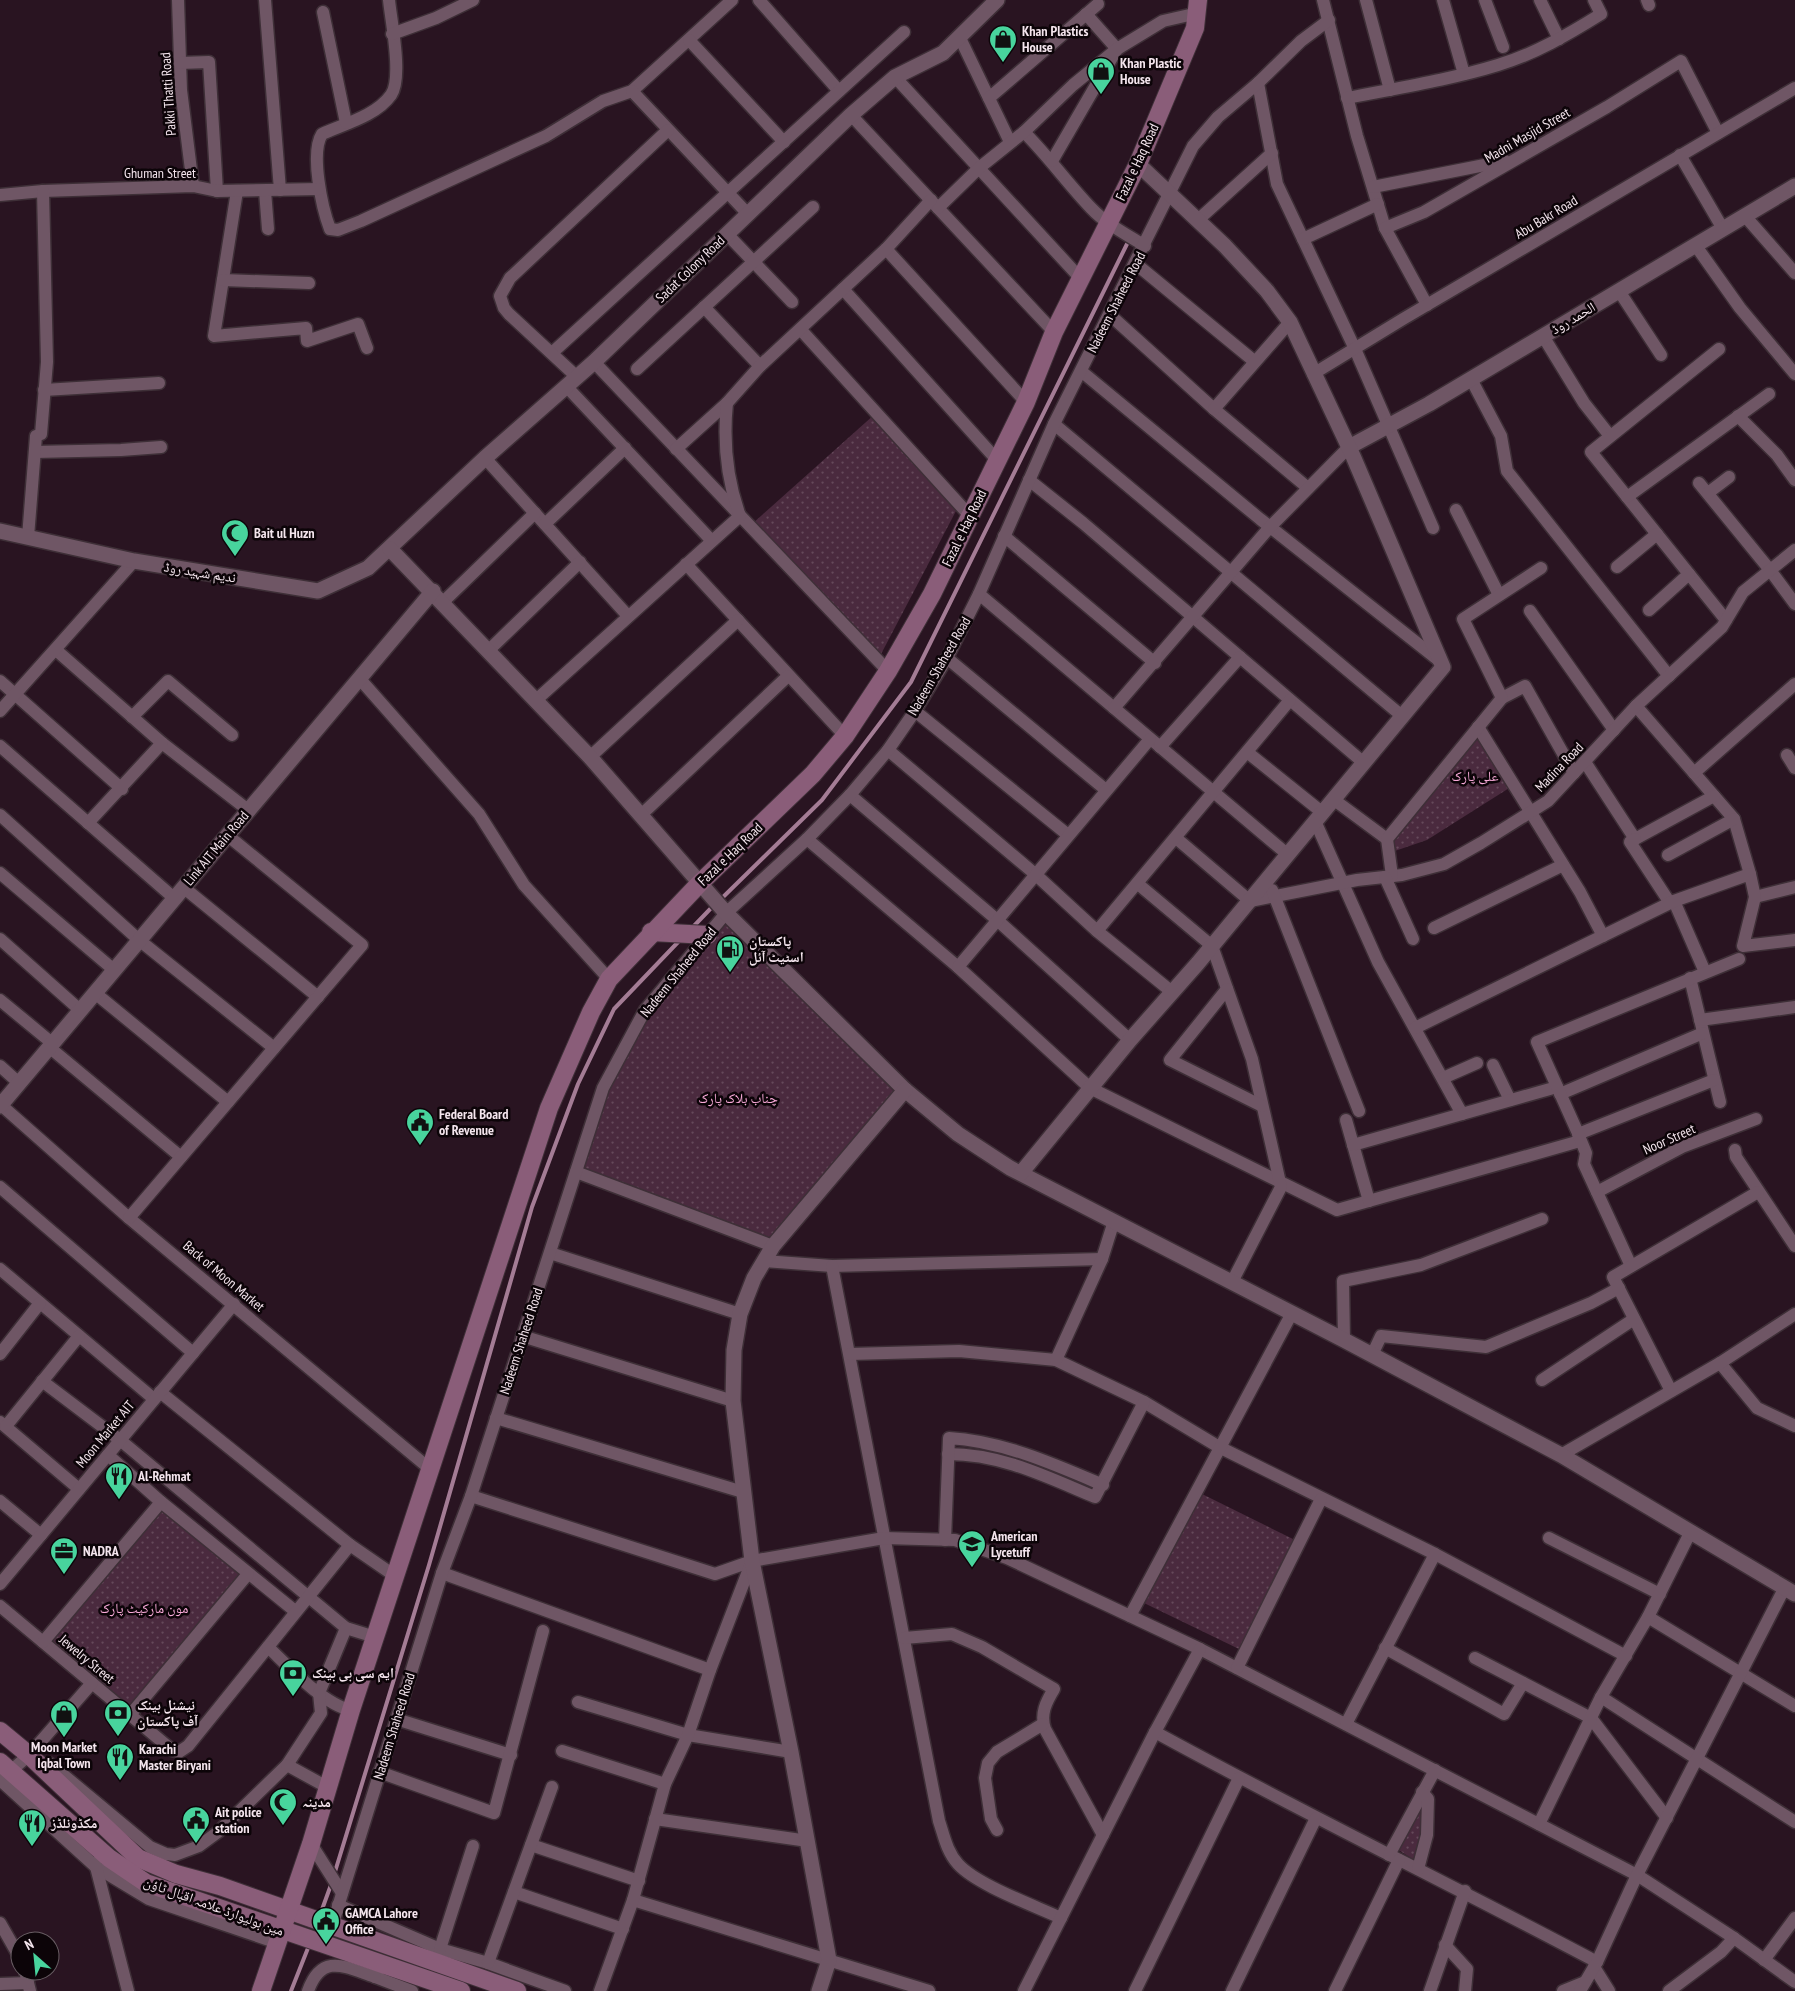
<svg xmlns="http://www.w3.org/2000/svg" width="1795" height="1991" viewBox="0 0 1795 1991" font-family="'PT Sans Narrow','Noto Naskh Arabic',sans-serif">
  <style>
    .green { fill: url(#green-dots) }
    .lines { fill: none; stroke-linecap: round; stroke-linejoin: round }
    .stream { stroke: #a47c95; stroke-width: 4 }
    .minor-casing { stroke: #3e2f37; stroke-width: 15 }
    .tertiary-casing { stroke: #3e2f37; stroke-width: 18 }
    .secondary-casing { stroke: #3e2f37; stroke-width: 20 }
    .minor { stroke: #6f5665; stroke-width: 12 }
    .tertiary { stroke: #6f5665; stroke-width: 15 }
    .secondary { stroke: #8a5d79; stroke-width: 18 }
    .labels { text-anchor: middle; stroke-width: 5; stroke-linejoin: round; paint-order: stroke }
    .poi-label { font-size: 14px; font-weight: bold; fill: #f4e5ed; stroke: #0c0408; text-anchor: start }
    .street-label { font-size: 14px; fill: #f4e5ed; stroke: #0c0408 }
    .park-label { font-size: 14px; fill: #f9aad9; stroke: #0c0408 }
  </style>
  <defs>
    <pattern id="green-dots" width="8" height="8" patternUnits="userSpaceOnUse" patternTransform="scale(1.25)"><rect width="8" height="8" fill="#4a2a3e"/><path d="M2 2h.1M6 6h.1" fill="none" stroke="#65495a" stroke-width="1.8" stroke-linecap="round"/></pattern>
  </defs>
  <rect width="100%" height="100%" fill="#291421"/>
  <g class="green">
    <path d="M875 414 957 509 880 656 752 524Z"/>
    <path d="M1480 725 1514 785 1427 840 1389 853 1387 839Z"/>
    <path d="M726 913 905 1090 773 1246 576 1172 603 1088 645 1010Z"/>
    <path d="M1198 1492 1295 1540 1241 1650 1144 1603Z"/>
    <path d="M160 1508 240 1575 128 1707 48 1640Z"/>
    <path d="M1424 1804V1831L1414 1860 1397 1849Z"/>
  </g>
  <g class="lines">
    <g class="stream">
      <path d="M719 901 822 800 911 682 1127 244"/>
      <path d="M691 929 714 905"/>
      <path d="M334 1875 429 1565 532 1207 578 1084 614 1009 681 939"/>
      <path d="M320 1915 332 1882"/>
      <path d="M291 1991 310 1943"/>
    </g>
    <g class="minor-casing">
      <g id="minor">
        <path d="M178 0 181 90 193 186"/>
        <path d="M265 0 280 190"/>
        <path d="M389 0C391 21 403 78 391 95 376 116 344 124 322 134 310 153 322 208 330 229L338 230 361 221 546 136 603 101 632 91 732 0"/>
        <path d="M759 0 839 91"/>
        <path d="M1323 0 1357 136 1385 228 1427 305"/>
        <path d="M1366 0 1390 90"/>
        <path d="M1443 0 1464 74"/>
        <path d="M1485 0 1503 47"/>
        <path d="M1540 0 1559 39"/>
        <path d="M1647 0 1649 5"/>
        <path d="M323 12 346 123"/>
        <path d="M392 34 436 18 473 0"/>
        <path d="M960 38 1010 142"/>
        <path d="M689 40 784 142"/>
        <path d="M180 63 209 62 217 191"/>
        <path d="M895 77 1082 280"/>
        <path d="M1258 83 1277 184 1355 349 1433 528"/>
        <path d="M632 91 747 213"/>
        <path d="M989 98 1098 4"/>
        <path d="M1347 98C1397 88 1449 80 1498 65 1535 54 1569 34 1601 14L1594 0"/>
        <path d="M851 115 1054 332"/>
        <path d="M1024 132C1048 156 1068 184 1091 208 1106 224 1126 234 1145 246"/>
        <path d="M1680 155 1723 229"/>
        <path d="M1052 161 1117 49 1086 14"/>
        <path d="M1373 187 1505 161"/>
        <path d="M237 191 214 336 306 328 307 341 358 324 367 348"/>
        <path d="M265 191 268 229"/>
        <path d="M0 195 43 191 193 186 217 191 319 189"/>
        <path d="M938 208 979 168 1024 132 1073 85 1117 49 1163 21 1198 13"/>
        <path d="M1745 216 1795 273"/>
        <path d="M1199 219 1272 153"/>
        <path d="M1385 228 1424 212 1607 107 1681 61 1718 133"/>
        <path d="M727 234 792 302"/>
        <path d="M1303 239 1378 204"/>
        <path d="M1696 246 1740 308 1795 374"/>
        <path d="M886 249 1026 402"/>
        <path d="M1136 264 1254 361"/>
        <path d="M223 280 309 283"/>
        <path d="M843 289 997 460"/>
        <path d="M1619 291 1661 355"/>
        <path d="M704 307 760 366"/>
        <path d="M1110 315 1214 409 1308 488"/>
        <path d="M801 330 970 516"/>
        <path d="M1543 336 1584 403 1610 436"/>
        <path d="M1719 349 1591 452 1726 620"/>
        <path d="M553 352 904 32"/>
        <path d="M594 362 888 671"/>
        <path d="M637 369 813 207"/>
        <path d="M1081 371 1260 519 1441 662"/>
        <path d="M1313 374 1403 319 1795 88"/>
        <path d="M577 377 509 314 504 308 500 296 510 278 668 130"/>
        <path d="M1471 379 1501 436 1507 471 1669 676"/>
        <path d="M566 386 712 541"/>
        <path d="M44 390 159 383"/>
        <path d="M1214 409 1290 322"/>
        <path d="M1738 416 1777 455 1795 480"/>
        <path d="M1054 424 1402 716"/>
        <path d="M676 449 727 403 760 366 886 249 931 200"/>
        <path d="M35 452 121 450 161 447"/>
        <path d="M485 458 628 616"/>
        <path d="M1029 480 1083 523 1364 763"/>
        <path d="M1699 483 1770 570 1795 604"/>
        <path d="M1708 493 1729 477"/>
        <path d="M1627 497 1769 394"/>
        <path d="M1456 510 1499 595"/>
        <path d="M545 524 625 448"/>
        <path d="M1004 536 1155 663"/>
        <path d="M28 537 36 436 41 434 47 362 43 191"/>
        <path d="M686 564 845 736"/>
        <path d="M1617 567 1657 534"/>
        <path d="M979 594 1287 854"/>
        <path d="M442 603 535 513"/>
        <path d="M1649 610 1689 574"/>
        <path d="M1530 611 1614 730"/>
        <path d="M56 650 162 743 248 810"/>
        <path d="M488 651 580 562"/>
        <path d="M947 658 1106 790"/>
        <path d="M359 678 479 814 524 885 609 979"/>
        <path d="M0 681 122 789"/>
        <path d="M1502 698 1525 686 1574 773"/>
        <path d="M535 701 740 516C727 480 723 442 727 403"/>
        <path d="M1636 706 1734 819 1750 874"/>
        <path d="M1114 708 1270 527 1349 447"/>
        <path d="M0 711 134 561"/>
        <path d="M915 711 1068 835"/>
        <path d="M132 717 168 681 232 735"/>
        <path d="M1478 727 1580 892 1603 936"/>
        <path d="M0 746 174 898"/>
        <path d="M1160 747 1240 657"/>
        <path d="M888 750 1035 874 1097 931 1172 992"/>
        <path d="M1247 752 1323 813"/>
        <path d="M1787 755 1795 768"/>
        <path d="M590 757 738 620"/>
        <path d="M1585 762 1635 839 1714 796"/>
        <path d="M1694 773 1795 684"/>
        <path d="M850 795 996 919 1130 1040"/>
        <path d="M1333 799 1387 839"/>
        <path d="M0 815 139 940 274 1048"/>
        <path d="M640 816 788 676"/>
        <path d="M1315 821 1378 962 1462 1114"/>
        <path d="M88 823 162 743"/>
        <path d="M1176 838 1250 901 1357 880 1402 875 1444 864 1481 843 1548 801 1636 706 1722 627 1743 592 1795 550"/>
        <path d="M807 839 958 967 1090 1088 1337 1210 1580 1141"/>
        <path d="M1635 839 1630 842 1670 903"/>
        <path d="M1668 855 1734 819"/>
        <path d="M0 873 114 970"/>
        <path d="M1392 876 1387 839 1502 698 1463 619 1541 568"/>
        <path d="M1385 877 1413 939"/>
        <path d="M1138 884 1212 946 1252 1059 1281 1187 1232 1282"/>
        <path d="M183 887 318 997"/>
        <path d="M1272 890 1359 1111"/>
        <path d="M1755 897 1795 887"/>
        <path d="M1674 901 1705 972"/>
        <path d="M1434 928 1563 865"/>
        <path d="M1097 931 1290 700"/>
        <path d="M0 939 80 1010"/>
        <path d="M958 967 1150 739"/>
        <path d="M1690 978 1720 1102"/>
        <path d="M1227 989 1170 1060 1262 1106"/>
        <path d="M95 993 228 1102"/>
        <path d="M0 1000 52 1043"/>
        <path d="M1700 1020 1795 1007"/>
        <path d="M1415 1028 1674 901 1750 874 1755 897 1743 946 1795 940"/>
        <path d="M49 1047 181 1157"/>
        <path d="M1493 1065 1510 1100"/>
        <path d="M0 1066 19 1083"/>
        <path d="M1443 1078 1477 1063"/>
        <path d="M1560 1094 1703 1033"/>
        <path d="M1 1105 129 1218 430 1469"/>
        <path d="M1346 1120 1369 1201"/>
        <path d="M1578 1134 1714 1080"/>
        <path d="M1353 1145 1557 1087"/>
        <path d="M1735 1150 1736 1157 1795 1246"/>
        <path d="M576 1172 773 1246"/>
        <path d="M0 1187 193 1353"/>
        <path d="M1597 1192 1682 1147 1756 1119"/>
        <path d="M129 1218 362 945 227 835"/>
        <path d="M550 1253 740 1314"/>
        <path d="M764 1261 832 1266 1102 1259"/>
        <path d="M832 1266 939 1821C944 1836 947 1852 958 1864 977 1885 1033 1905 1061 1918"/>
        <path d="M1631 1266 1584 1164 1586 1153 1577 1131 1537 1042 1739 959"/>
        <path d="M0 1269 154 1399"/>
        <path d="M522 1336 733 1401"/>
        <path d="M1344 1340 1343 1281 1421 1265 1542 1219"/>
        <path d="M0 1354 40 1303"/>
        <path d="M850 1354 959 1351 1056 1360 1144 1402 1219 1447 1435 1554 1626 1656"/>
        <path d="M1372 1355 1381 1336 1486 1347 1591 1303 1619 1288"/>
        <path d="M1056 1360 1102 1259 1114 1221"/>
        <path d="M1720 1363 1757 1408 1795 1426"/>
        <path d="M1542 1380 1634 1319"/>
        <path d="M42 1381 120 1440 346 1628 375 1637"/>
        <path d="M1671 1391 1613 1277 1758 1192"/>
        <path d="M160 1392 350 1545 395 1576"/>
        <path d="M496 1418 743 1492"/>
        <path d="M0 1422 79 1489"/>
        <path d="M6 1426 79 1336"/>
        <path d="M948 1454C1002 1454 1047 1477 1095 1497L1144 1402"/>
        <path d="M108 1455 161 1502 295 1611"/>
        <path d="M1561 1455 1720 1363 1795 1314"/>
        <path d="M471 1496 715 1574 752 1561 884 1538 955 1540 1007 1558 1200 1649 1637 1875 1734 1938 1795 1982"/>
        <path d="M0 1501 41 1535"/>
        <path d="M1549 1538 1660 1594"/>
        <path d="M945 1540 949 1438C1002 1441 1054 1464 1103 1485"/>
        <path d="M442 1573 710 1670"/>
        <path d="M0 1584 234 1304"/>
        <path d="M0 1606 172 1750 179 1752 188 1746 350 1545"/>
        <path d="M1130 1616 1292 1313"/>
        <path d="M1648 1617 1795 1706"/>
        <path d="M904 1638 952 1634 982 1647 1054 1689C1046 1702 1040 1714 1045 1729L1103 1835"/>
        <path d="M43 1642 161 1502"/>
        <path d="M268 1647C288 1666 324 1705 351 1710"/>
        <path d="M1385 1648 1504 1714 1523 1683"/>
        <path d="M1475 1658 1591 1718 1667 1818"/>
        <path d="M1237 1668 1321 1499"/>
        <path d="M1601 1697 1795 1822"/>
        <path d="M578 1702 688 1735 791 1752"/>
        <path d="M130 1715 248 1574"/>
        <path d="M396 1719 511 1755"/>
        <path d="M1346 1724 1435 1554"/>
        <path d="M1155 1732C1301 1812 1450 1884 1597 1962"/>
        <path d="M562 1751 665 1784"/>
        <path d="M49 1763 150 1847 166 1854 175 1855 199 1846 218 1832 287 1765 321 1713 319 1693 346 1628"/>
        <path d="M287 1765 327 1787"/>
        <path d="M379 1772 494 1813 543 1631"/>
        <path d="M5 1776 29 1755 92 1683"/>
        <path d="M0 1780 96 1867 149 1899 278 1943"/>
        <path d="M655 1819 808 1841"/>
        <path d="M1539 1824 1601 1697 1648 1617 1691 1531"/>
        <path d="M997 1830 991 1819 985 1778 988 1763 997 1752 1043 1724"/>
        <path d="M311 1844 342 1893"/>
        <path d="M531 1845 639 1881"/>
        <path d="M1389 1855 1435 1770"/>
        <path d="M95 1863 128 1991"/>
        <path d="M1418 1869 1427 1835 1428 1799 1422 1792"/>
        <path d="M514 1892 623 1929"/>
        <path d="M633 1900 929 1991"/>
        <path d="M338 1905 440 1949 488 1963 565 1991"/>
        <path d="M0 1923 20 1958"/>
        <path d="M332 1926 442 1573 471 1496 603 1088 645 1010 726 913 807 839 850 795 888 750 915 711 947 658 979 594 1054 424 1193 146 1218 117 1258 83 1301 41 1329 20"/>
        <path d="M1445 1945 1467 1969 1465 1991"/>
        <path d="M440 1949 473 1846"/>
        <path d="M1764 1960 1795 1918"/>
        <path d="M488 1963 552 1787"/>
        <path d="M1594 1967 1609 1991"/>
        <path d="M378 1970 375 1977 412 1991"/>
        <path d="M25 1971 30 1991"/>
        <path d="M0 1984 28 1983"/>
        <path d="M308 1991C322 1952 345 1967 375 1977"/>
        <path d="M600 1991 633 1900 665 1784 688 1735 710 1670 752 1561"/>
        <path d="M1024 1991 1155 1732 1200 1649"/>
        <path d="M1135 1991 1239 1778"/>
        <path d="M1232 1991 1316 1818"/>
        <path d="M1335 1991 1399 1860"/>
        <path d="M1430 1991 1465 1891"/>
        <path d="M1563 1991 1585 1982"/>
        <path d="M1580 1991 1597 1962 1637 1875 1785 1587"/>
        <path d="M1669 1991 1721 1952 1734 1938"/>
      </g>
    </g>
    <g class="tertiary-casing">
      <g id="tertiary">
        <path d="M1349 447 1429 404 1795 186"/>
        <path d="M0 531 134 561 318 591 368 568 485 458 594 362 851 115 895 77 943 53 997 0"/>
        <path d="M390 549 590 757 726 913 905 1090 958 1134 1010 1168 1344 1340 1561 1455 1795 1594"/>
        <path d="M0 1106 433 591"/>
        <path d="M1021 1173 1130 1040 1198 963 1443 667 1353 456 1290 322 1267 291 1225 246 1138 164"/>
        <path d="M819 1991 829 1960 791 1752 752 1561 733 1401 734 1350 740 1314 754 1278 773 1246 905 1090"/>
      </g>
    </g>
    <g class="secondary-casing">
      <g id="secondary">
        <path d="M651 932 708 935"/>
        <path d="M0 1731 29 1755 138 1858 176 1874 220 1886 517 1991"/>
        <path d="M0 1762 109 1858 146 1883 461 1991"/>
        <path d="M261 1991 311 1844 351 1710 549 1108 591 1012 609 979 699 884 813 774 845 736 888 671 932 594 1026 402 1054 332 1138 164 1195 28 1198 0"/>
      </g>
    </g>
    <use href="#minor" class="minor"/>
    <use href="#tertiary" class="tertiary"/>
    <use href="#secondary" class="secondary"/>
  </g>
  <defs>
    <g id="shop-pin" transform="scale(1.4375)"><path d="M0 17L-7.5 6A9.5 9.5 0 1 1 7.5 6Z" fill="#48d49d" stroke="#0c0408"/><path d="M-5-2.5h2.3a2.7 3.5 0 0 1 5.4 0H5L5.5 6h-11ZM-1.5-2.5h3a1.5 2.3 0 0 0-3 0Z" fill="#111"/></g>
    <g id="mosque-pin" transform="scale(1.4375)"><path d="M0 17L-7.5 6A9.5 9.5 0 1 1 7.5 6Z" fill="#48d49d" stroke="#0c0408"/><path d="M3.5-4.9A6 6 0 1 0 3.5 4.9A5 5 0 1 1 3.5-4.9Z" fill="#111"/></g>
    <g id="fuel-pin" transform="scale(1.4375)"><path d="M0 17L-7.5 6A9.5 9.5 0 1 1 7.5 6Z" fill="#48d49d" stroke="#0c0408"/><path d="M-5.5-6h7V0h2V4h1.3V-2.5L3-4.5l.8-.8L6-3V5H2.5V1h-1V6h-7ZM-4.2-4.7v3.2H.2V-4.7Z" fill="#111"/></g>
    <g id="civic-pin" transform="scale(1.4375)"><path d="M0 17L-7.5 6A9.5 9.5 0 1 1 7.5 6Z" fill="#48d49d" stroke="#0c0408"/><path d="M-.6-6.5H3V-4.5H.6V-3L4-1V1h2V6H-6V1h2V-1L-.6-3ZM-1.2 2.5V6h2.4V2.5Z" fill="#111"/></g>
    <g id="restaurant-pin" transform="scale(1.4375)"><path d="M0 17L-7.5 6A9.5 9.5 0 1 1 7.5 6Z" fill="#48d49d" stroke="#0c0408"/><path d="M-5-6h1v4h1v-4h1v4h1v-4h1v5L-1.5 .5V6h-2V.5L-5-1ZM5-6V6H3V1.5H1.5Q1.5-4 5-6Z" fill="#111"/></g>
    <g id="school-pin" transform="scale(1.4375)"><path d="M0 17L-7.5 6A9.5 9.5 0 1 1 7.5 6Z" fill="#48d49d" stroke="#0c0408"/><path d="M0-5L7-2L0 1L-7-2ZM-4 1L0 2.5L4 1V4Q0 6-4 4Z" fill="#111"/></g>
    <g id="office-pin" transform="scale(1.4375)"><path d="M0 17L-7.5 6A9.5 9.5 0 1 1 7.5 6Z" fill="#48d49d" stroke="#0c0408"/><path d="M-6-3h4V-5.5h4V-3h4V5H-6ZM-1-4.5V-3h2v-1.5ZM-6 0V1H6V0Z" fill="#111"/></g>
    <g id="bank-pin" transform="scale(1.4375)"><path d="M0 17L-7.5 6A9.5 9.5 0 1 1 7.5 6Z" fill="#48d49d" stroke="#0c0408"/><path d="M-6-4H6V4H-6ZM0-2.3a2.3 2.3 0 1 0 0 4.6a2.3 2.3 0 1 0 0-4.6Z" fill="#111"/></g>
  </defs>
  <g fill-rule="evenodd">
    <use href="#shop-pin" x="1003" y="39"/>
    <use href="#shop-pin" x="1101" y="71"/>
    <use href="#mosque-pin" x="235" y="533"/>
    <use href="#fuel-pin" x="730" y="949"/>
    <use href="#civic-pin" x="420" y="1122"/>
    <use href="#restaurant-pin" x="119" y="1476"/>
    <use href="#school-pin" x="972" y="1544"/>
    <use href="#office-pin" x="64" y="1551"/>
    <use href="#bank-pin" x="293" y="1673"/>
    <use href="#bank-pin" x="118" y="1713"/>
    <use href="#shop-pin" x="64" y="1714"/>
    <use href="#restaurant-pin" x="120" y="1757"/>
    <use href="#mosque-pin" x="283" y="1802"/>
    <use href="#civic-pin" x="196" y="1820"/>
    <use href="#restaurant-pin" x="32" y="1823"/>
    <use href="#civic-pin" x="326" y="1921"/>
  </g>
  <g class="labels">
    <g class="poi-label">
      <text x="1022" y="36">Khan Plastics<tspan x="1022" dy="16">House</tspan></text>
      <text x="1120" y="68">Khan Plastic<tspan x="1120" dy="16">House</tspan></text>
      <text x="254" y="538">Bait ul Huzn</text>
      <text x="749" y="946">پاکستان<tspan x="749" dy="16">اسٹیٹ آئل</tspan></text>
      <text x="439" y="1119">Federal Board<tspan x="439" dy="16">of Revenue</tspan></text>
      <text x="138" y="1481">Al-Rehmat</text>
      <text x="991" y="1541">American<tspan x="991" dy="16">Lycetuff</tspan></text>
      <text x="83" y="1556">NADRA</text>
      <text x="312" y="1678">ایم سی بی بینک</text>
      <text x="137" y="1710">نیشنل بینک<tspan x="137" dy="16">آف پاکستان</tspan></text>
      <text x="64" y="1752" text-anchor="middle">Moon Market<tspan x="64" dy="16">Iqbal Town</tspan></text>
      <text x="139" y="1754">Karachi<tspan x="139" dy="16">Master Biryani</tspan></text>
      <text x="302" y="1807">مدینہ</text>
      <text x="215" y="1817">Ait police<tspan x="215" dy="16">station</tspan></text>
      <text x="51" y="1828">مکڈونلڈز</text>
      <text x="345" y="1918">GAMCA Lahore<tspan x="345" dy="16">Office</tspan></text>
    </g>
    <g class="street-label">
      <text transform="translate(168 94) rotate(-94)" y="5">Pakki Thatti Road</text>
      <text transform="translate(1527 135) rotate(-30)" y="5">Madni Masjid Street</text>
      <text transform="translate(1137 162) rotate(-65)" y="5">Fazal e Haq Road</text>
      <text x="160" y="178">Ghuman Street</text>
      <text transform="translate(1546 217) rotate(-31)" y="5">Abu Bakr Road</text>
      <text transform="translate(690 269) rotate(-44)" y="5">Sadat Colony Road</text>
      <text transform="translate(1116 302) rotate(-63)" y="5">Nadeem Shaheed Road</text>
      <text transform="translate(1573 318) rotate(-31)" y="5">الحمد روڈ</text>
      <text transform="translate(964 528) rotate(-64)" y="5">Fazal e Haq Road</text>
      <text transform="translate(200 572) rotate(9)" y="5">ندیم شہید روڈ</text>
      <text transform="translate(939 666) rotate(-60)" y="5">Nadeem Shaheed Road</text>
      <text transform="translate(1559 767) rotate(-46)" y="5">Madina Road</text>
      <text transform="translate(216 848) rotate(-50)" y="5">Link AIT Main Road</text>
      <text transform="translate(730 854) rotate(-44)" y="5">Fazal e Haq Road</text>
      <text transform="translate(678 972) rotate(-51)" y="5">Nadeem Shaheed Road</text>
      <text transform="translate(1669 1139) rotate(-24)" y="5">Noor Street</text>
      <text transform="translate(224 1276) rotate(40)" y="5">Back of Moon Market</text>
      <text transform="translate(521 1341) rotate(-72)" y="5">Nadeem Shaheed Road</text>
      <text transform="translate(105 1434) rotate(-50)" y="5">Moon Market AIT</text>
      <text transform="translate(87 1659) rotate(40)" y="5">Jewelry Street</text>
      <text transform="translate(394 1726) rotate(-73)" y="5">Nadeem Shaheed Road</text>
      <text transform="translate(214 1906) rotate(20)" y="5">مین بولیوارڈ علامہ اقبال ٹاؤن</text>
    </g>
    <g class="park-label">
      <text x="1475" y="781">علی پارک</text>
      <text x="738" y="1103">چناب بلاک پارک</text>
      <text x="144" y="1613">مون مارکیٹ پارک</text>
    </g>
  </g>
  <g transform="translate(35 1956) rotate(333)"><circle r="24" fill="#0c0408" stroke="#695e64"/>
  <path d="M0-4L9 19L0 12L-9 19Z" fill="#48d49d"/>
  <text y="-8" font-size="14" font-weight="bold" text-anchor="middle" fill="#f4e5ed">N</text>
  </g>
</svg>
